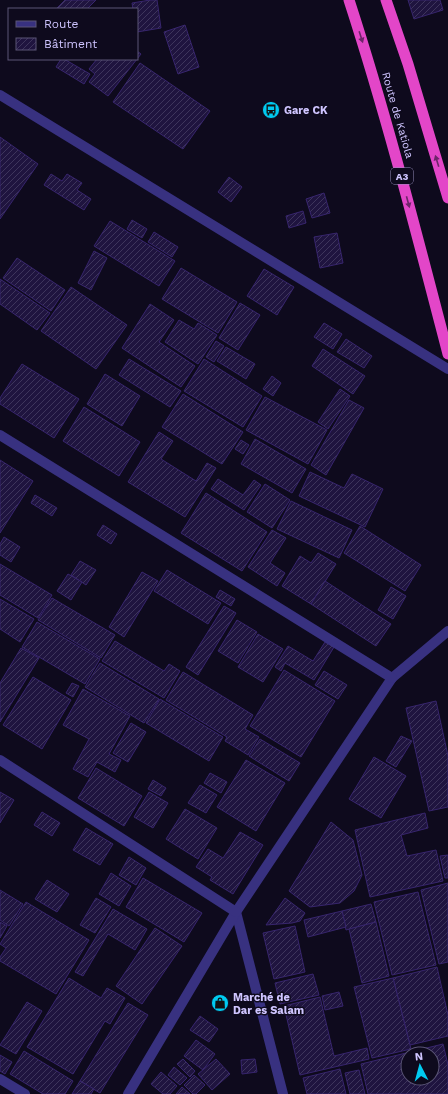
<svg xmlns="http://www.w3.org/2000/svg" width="448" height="1094" viewBox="0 0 448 1094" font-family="'Work Sans',sans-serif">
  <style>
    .building { fill: url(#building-hatch); stroke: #37256d; fill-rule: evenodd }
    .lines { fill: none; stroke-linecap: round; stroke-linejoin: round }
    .pedestrian { stroke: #383180; stroke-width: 10 }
    .minor { stroke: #383180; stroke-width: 10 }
    .trunk { stroke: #e346c8; stroke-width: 11 }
    .oneway { fill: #6e256a }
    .labels { text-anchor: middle; stroke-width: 3; stroke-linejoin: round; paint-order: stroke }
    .shield { fill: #0e0a1d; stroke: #958dbb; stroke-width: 1 }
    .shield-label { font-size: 10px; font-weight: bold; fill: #cfc5ff }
    .poi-label { font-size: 11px; font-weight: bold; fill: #cfc5ff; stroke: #0e0a1d; text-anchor: start }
    .street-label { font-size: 11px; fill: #cfc5ff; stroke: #0e0a1d }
  </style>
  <defs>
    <pattern id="building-hatch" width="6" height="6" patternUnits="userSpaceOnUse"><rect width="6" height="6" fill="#1f143f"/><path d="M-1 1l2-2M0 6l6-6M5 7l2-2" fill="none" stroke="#3e355c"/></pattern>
  </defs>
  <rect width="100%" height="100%" fill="#0e0a1d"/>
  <g class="building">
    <path d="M65 0H96L87 9H56Z"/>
    <path d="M150 0H157L161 28 137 32V9H133L132 3Z"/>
    <path d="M408 0H440L443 10 414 19Z"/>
    <path d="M185 25 199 67 178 74 164 32Z"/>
    <path d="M137 51 141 54 108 96 89 82 95 74 89 69 97 59H137Z"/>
    <path d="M61 59H64L90 74 84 84 56 67Z"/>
    <path d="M140 63 210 111 183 149 113 102Z"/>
    <path d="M0 137 38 164 0 219Z"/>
    <path d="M51 174 62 181 67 174 82 183 77 190 91 199 84 210 44 185Z"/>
    <path d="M229 177 242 187 231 202 218 192Z"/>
    <path d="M324 193 330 213 312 218 306 199Z"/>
    <path d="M303 211 306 223 289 228 286 216Z"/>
    <path d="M132 220 147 229 142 238 127 229Z"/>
    <path d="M110 221 175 261 159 286 94 246Z"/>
    <path d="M154 232 178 247 172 257 148 242Z"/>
    <path d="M337 233 343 263 320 268 314 237Z"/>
    <path d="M94 251 107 258 91 290 78 283Z"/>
    <path d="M17 258 65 290 51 311 3 278Z"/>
    <path d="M181 268 237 302 218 333 162 299Z"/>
    <path d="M264 269 294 287 277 315 247 296Z"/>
    <path d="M0 279 50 313 37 330 0 304Z"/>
    <path d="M71 287 127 325 96 369 41 331Z"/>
    <path d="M240 303 260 315 238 350 219 338Z"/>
    <path d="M150 304 174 320 159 342 195 366 181 387 122 348Z"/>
    <path d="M179 320 194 329 198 323 217 335 198 364 165 342Z"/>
    <path d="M324 323 342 334 333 349 314 337Z"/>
    <path d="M346 339 372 356 364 368 337 352Z"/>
    <path d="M216 341 224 346 214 362 206 357Z"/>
    <path d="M226 347 255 364 246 379 217 361Z"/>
    <path d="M323 349 365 376 353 394 312 366Z"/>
    <path d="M129 359 181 391 170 407 119 375Z"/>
    <path d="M204 359 262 396 243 427 184 391Z"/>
    <path d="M22 364 79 399 54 438 0 404V398Z"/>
    <path d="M105 374 140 396 122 426 87 404Z"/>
    <path d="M272 376 281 383 273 396 263 389Z"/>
    <path d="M340 389 350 396 328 429 318 422Z"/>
    <path d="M183 394 243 432 222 464 162 427Z"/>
    <path d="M265 397 327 430 308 464 246 430Z"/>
    <path d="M349 400 364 408 326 475 311 465Z"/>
    <path d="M84 407 140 442 119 476 63 441Z"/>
    <path d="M159 432 173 441 161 459 196 481 207 463 216 468 185 517 128 482Z"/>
    <path d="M255 439 306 469 292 493 241 464Z"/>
    <path d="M241 440 249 445 243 454 235 449Z"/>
    <path d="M0 460 33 481 0 533Z"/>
    <path d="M310 472 344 488 352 474 383 489 365 527 299 496Z"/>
    <path d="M218 479 243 495 254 480 261 485 244 510 211 489Z"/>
    <path d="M265 484 290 500 272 528 247 512Z"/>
    <path d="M206 493 267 532 242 571 181 533Z"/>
    <path d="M35 495 57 508 52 516 31 503Z"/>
    <path d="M291 501 352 530 339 558 277 529Z"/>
    <path d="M103 525 117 534 111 544 97 535Z"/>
    <path d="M360 526 421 565 405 591 344 553Z"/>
    <path d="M272 530 286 538 270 563 285 573 277 586 248 567Z"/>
    <path d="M4 537 20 547 11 562 0 555V544Z"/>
    <path d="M318 553 336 564 311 604 282 586 300 556 311 563Z"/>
    <path d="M80 561 96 570 86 585 71 575Z"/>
    <path d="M0 564 52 595 38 618 0 595Z"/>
    <path d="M167 570 221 603 208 624 154 591Z"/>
    <path d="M142 572 158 581 124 637 109 627Z"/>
    <path d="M68 574 82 582 71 600 57 591Z"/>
    <path d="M325 581 391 624 376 646 311 604Z"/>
    <path d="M391 587 406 596 393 619 378 610Z"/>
    <path d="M220 590 235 599 231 606 216 597Z"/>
    <path d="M52 598 115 635 101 658 38 620Z"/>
    <path d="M0 599 34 619 20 642 0 629Z"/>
    <path d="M224 606 236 613 198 675 186 667Z"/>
    <path d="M237 620 257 632 238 663 218 651Z"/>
    <path d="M37 622 100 659 85 684 22 647Z"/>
    <path d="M258 634 283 649 263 682 238 667Z"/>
    <path d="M115 641 164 671 169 664 180 671 164 698 102 661Z"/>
    <path d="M325 642 334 647 314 680 285 663 281 671 275 667 288 646 313 661Z"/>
    <path d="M21 648 39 658 0 722V683Z"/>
    <path d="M100 663 159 699 144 723 85 687Z"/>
    <path d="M284 670 335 701 301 757 250 726Z"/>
    <path d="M324 671 347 685 338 699 315 685Z"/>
    <path d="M183 672 253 715 245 729 259 737 248 755 225 741 227 737 166 700Z"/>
    <path d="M33 677 71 700 42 749 3 725Z"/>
    <path d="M72 683 79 686 73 697 66 693Z"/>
    <path d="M83 689 130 716 109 754 121 760 115 772 97 762 88 777 73 769 89 739 63 725Z"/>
    <path d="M160 699 223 737 209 761 146 723Z"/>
    <path d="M436 701 448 756V807L429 811 406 708Z"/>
    <path d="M131 723 146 732 128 762 113 753Z"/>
    <path d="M401 736 412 741 396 767 386 761Z"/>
    <path d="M260 739 300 763 289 781 249 756Z"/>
    <path d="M374 757 406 776 381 818 349 799Z"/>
    <path d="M246 760 285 783 256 831 217 807Z"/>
    <path d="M96 768 142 796 124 826 78 798Z"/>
    <path d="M210 773 227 782 221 793 204 783Z"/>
    <path d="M153 780 166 788 161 796 148 789Z"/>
    <path d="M200 785 217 795 206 813 188 803Z"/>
    <path d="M0 792 14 800 0 823Z"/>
    <path d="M149 792 168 803 153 828 134 817Z"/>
    <path d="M185 809 217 828 198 859 166 839Z"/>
    <path d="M42 812 60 823 52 836 34 825Z"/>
    <path d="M425 813 428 828 401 835 407 856 436 850 443 881 370 897 355 830Z"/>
    <path d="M331 822 353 840 362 875 354 891 340 903 310 907 289 891Z"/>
    <path d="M86 828 113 844 100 865 73 850Z"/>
    <path d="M240 832 263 845 233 894 210 880 212 877 196 867 208 849 223 858Z"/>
    <path d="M448 855V878H445L440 856Z"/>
    <path d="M129 857 146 868 136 885 119 875Z"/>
    <path d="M111 873 131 886 119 906 99 894Z"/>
    <path d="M143 878 202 913 184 942 126 907Z"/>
    <path d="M47 880 69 894 57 912 35 899Z"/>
    <path d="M448 883V962L439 964 421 890Z"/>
    <path d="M0 890 23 904 9 926 0 920Z"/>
    <path d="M418 892 436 965 392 975 374 902Z"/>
    <path d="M96 898 111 907 95 933 80 925Z"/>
    <path d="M285 898 305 913 300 921 292 923 266 925Z"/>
    <path d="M26 902 89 940 56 994 0 961V957L6 948 0 944Z"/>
    <path d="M371 904 376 922 346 930 342 911Z"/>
    <path d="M113 909 147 929 135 950 108 934 83 976 75 972Z"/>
    <path d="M342 911 346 927 308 937 304 920Z"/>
    <path d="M0 922 7 926 0 938Z"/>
    <path d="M376 922 389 976 362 983 349 929Z"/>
    <path d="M295 926 305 972 274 979 263 933Z"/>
    <path d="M155 928 182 946 142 1004 116 986Z"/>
    <path d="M437 967 448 1015V1036L410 1045 393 978Z"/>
    <path d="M313 974 319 995 280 1004 275 983Z"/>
    <path d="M69 978 101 998 107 988 125 998 110 1024 105 1021 73 1074 27 1047Z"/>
    <path d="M393 978 411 1049 372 1058 354 987Z"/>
    <path d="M339 992 343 1006 325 1010 322 996Z"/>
    <path d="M320 997 334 1056 367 1048 369 1059 300 1075 284 1006Z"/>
    <path d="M27 1002 42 1011 16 1054 0 1045Z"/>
    <path d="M128 1003 148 1015 100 1093 80 1081Z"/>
    <path d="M200 1016 218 1029 209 1042 190 1030Z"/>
    <path d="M196 1040 215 1054 203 1070 184 1056Z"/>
    <path d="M443 1044 448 1065V1094H368L361 1064ZM408 1054H432V1078H408Z"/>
    <path d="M24 1051 73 1081 65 1094H43L10 1074Z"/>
    <path d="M0 1055 12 1062 5 1074 0 1071Z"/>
    <path d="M183 1059 195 1071 190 1077 177 1064Z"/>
    <path d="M216 1059 230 1074 212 1090 198 1074Z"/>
    <path d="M255 1059 257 1072 242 1074 241 1060Z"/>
    <path d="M174 1067 187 1078 180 1085 168 1075Z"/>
    <path d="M340 1069 346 1094H307L303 1078Z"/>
    <path d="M359 1070 365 1094H350L345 1073Z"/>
    <path d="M161 1072 177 1086 170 1094H163L151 1084Z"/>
    <path d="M194 1075 205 1085 196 1094H193L184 1085Z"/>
    <path d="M80 1081 94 1089 91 1094H72Z"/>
    <path d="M182 1087 190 1094H176Z"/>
  </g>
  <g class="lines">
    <g class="pedestrian">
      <path d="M236 912 283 1094"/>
      <path d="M0 1079 25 1094"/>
      <path d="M128 1094 236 912 392 678 448 631"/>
    </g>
    <g class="minor">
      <path d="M0 95 448 369"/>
      <path d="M0 435 392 678"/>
      <path d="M0 760 236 912"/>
    </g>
    <g class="trunk">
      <path d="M349 0C387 117 417 235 448 354"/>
      <path d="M386 0 408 64 448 198"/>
    </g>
  </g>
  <defs><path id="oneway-solid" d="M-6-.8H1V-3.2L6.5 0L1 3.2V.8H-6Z"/></defs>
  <g class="oneway">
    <use href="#oneway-solid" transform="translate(361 37) rotate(72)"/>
    <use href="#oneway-solid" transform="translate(437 161) rotate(-107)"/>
    <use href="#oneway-solid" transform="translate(408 202) rotate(75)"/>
  </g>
  <defs>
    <g id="bus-disc" transform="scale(0.9)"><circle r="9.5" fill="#00caf0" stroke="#0e0a1d"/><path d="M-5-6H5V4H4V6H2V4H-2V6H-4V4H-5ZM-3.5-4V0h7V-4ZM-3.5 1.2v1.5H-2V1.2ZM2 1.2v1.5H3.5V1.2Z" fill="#111"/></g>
    <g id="shop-disc" transform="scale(0.9)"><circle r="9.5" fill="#00caf0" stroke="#0e0a1d"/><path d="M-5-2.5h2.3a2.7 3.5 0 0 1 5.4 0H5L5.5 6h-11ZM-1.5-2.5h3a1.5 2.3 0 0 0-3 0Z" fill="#111"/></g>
  </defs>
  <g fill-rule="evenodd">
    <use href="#bus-disc" x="271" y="110"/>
    <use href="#shop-disc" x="220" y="1003"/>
  </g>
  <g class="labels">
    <rect class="shield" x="391" y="168" width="22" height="16" rx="3"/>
    <g class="shield-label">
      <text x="402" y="180">A3</text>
    </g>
    <g class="poi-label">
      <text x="284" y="114">Gare CK</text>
      <text x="233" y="1001">Marché de<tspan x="233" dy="13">Dar es Salam</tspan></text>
    </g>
    <g class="street-label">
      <text transform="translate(398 115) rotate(74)" y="4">Route de Katiola</text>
    </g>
  </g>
  <rect x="8" y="8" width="130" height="52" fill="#0e0a1d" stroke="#5b5577"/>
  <rect x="16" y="21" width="20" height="6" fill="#383180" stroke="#5b5577"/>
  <text x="44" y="28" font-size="12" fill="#cfc5ff">Route</text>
  <rect x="16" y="38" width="20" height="12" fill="url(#building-hatch)" stroke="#5b5577"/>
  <text x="44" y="48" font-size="12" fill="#cfc5ff">Bâtiment</text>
  <g transform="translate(420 1066) rotate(354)"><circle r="19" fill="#0e0a1d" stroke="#5b5577"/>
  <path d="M0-3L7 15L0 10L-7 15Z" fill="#00caf0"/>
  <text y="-6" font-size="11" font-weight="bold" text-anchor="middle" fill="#cfc5ff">N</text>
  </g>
</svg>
